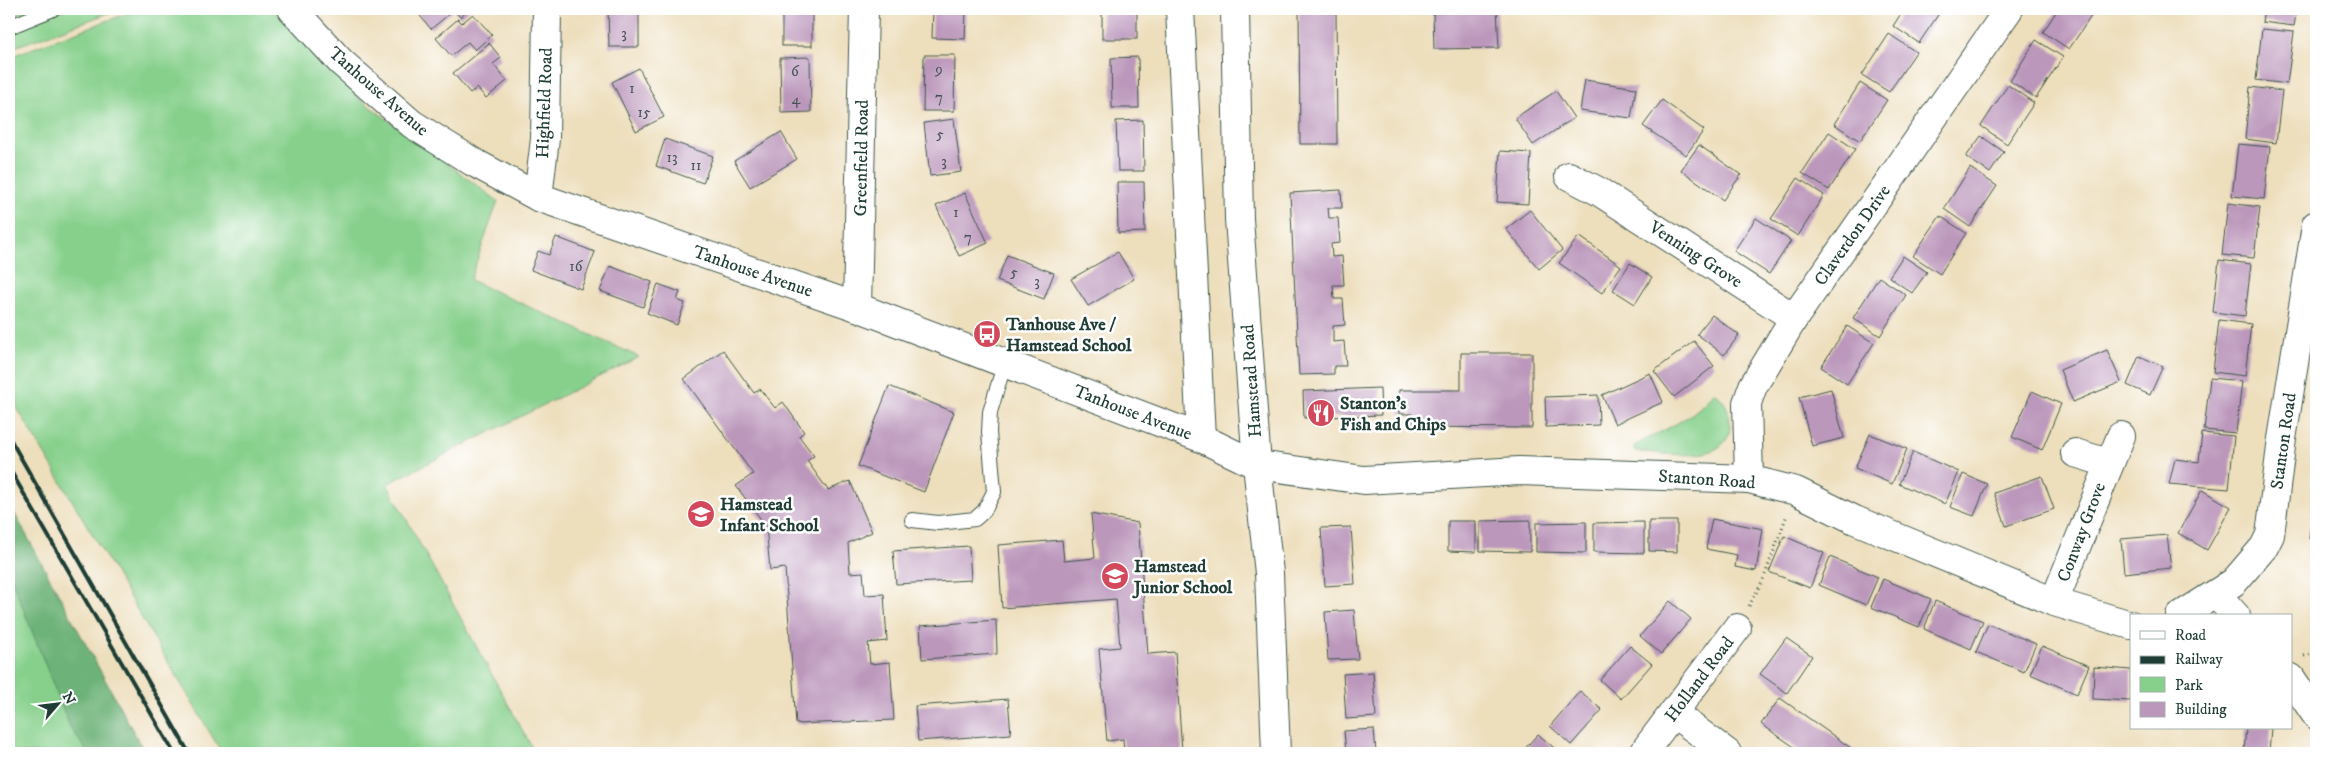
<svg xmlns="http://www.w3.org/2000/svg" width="2325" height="762" viewBox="0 0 2325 762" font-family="'IM FELL DW Pica',serif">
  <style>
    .green { fill: #87d08c; stroke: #538660 }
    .forest { fill: #6db278; stroke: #467856 }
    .building { fill: #bb97bb }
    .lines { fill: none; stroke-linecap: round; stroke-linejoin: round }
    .service-casing { stroke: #3e5548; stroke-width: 16 }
    .minor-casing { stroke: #3e5548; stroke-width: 30 }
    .secondary-casing { stroke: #3e5548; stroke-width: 30 }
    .path { stroke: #3e5548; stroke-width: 3; stroke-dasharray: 1 4; stroke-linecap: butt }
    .service { stroke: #fff; stroke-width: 14 }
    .minor { stroke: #fff; stroke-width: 28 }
    .secondary { stroke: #fff; stroke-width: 28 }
    .rail { stroke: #1f3d34; stroke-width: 4 }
    .labels { text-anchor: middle; stroke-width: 5; stroke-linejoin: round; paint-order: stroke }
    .number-label { font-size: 15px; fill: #465456 }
    .street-label { font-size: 18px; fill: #1f3d34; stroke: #fff }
    .poi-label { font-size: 18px; font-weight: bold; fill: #1f3d34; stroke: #fff; text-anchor: start }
  </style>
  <rect width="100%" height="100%" fill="#fff"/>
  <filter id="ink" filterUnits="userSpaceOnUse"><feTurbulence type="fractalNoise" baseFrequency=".02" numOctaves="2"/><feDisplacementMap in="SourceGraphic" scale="10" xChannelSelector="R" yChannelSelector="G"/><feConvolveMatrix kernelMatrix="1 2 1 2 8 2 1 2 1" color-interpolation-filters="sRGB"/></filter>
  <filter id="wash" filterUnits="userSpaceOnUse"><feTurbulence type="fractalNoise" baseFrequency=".0096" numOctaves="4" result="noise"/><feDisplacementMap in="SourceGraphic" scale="20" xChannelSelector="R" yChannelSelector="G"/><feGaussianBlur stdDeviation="1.12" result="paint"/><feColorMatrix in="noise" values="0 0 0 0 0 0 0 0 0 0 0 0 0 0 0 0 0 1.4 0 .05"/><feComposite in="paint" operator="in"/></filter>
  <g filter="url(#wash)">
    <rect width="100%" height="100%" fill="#eddebc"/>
    <g class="green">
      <path d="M9 9H120L9 49Z"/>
      <path d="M139 9H276L361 100 498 201 470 280 639 357 387 484 535 753H222L9 394V57Z"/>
      <path d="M1713 392C1724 398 1729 409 1730 421 1733 467 1669 453 1641 452L1634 450V446C1658 432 1699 417 1713 392Z"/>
      <path d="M9 524 142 753H9Z"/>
    </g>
    <path class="forest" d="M9 503 145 753H88L70 727 9 573Z"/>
    <g id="blocks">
      <g class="building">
        <path d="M420 9H470L460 17 454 10 431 29 416 11Z"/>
        <path d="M608 9H639V47H609Z"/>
        <rect x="782" y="9" width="30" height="37"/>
        <path d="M933 9H966L965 39 932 38Z"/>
        <rect x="1102" y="9" width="35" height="30"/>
        <path d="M1299 9H1336L1337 144H1300Z"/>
        <path d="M1433 9H1497L1499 48 1434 49Z"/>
        <path d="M1904 9H1942L1919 43 1893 26Z"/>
        <path d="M2058 9H2096L2069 49 2043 32Z"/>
        <path d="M2264 9H2297L2294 26 2262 22Z"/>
        <path d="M473 14 492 35 475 50 468 42 451 56 436 38 458 19 462 23Z"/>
        <path d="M2262 29 2294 32 2287 84 2256 80Z"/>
        <path d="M1889 34 1916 52 1889 92 1862 75Z"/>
        <path d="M2036 40 2063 57 2036 98 2010 81Z"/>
        <path d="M489 43 501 58 493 64 507 81 486 98 477 88 470 93 453 73Z"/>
        <path d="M924 55H955L954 111H923Z"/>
        <path d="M810 57 811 112 781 113 780 58Z"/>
        <path d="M1138 57 1139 108H1112L1111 58Z"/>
        <path d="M639 68 664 117 636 131 612 82Z"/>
        <path d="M1585 80 1636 88 1631 118 1580 111Z"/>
        <path d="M1860 83 1887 100 1860 141 1834 124Z"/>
        <path d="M2008 85 2034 103 2007 144 1981 126Z"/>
        <path d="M2250 87 2282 91 2276 143 2245 139Z"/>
        <path d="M1556 91 1574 118 1533 145 1515 118Z"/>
        <path d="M1662 100 1704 130 1686 155 1643 126Z"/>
        <path d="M954 119 961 172 930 176 924 123Z"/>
        <path d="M1143 120 1144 171H1118L1116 121Z"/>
        <path d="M781 132 797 159 750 187 734 161Z"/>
        <path d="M1829 132 1855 149 1829 190 1802 173Z"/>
        <path d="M1981 136 2004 152 1990 173 1966 157Z"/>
        <path d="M665 139 713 156 703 183 656 166Z"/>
        <path d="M2238 144 2270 147 2264 199 2232 196Z"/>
        <path d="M1699 145 1741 175 1723 200 1681 170Z"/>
        <path d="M1500 151 1531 153 1528 204 1497 202Z"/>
        <path d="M1970 168 1997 186 1970 227 1944 209Z"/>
        <path d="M1798 178 1824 195 1798 236 1771 219Z"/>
        <path d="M1117 182H1144L1145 232 1118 233Z"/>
        <path d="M1341 190 1342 208H1328L1329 218H1338L1340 243 1331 244 1332 257 1342 256 1344 285H1333L1334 299H1343L1345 325 1333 326V342L1344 341 1346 366H1334V374L1299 375 1290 193Z"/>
        <path d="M965 193 988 243 959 256 936 206Z"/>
        <path d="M2228 203 2260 207 2254 258 2222 255Z"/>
        <path d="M1530 210 1562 250 1539 269 1506 229Z"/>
        <path d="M1940 216 1966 233 1940 274 1913 256Z"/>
        <path d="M1756 218 1791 241 1769 274 1734 251Z"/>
        <path d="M1579 236 1621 266 1602 293 1559 263Z"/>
        <path d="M556 237 595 252 581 289 531 270 538 251 549 255Z"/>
        <path d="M1118 252 1134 279 1088 306 1071 279Z"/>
        <path d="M1007 255 1054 273 1044 299 997 281Z"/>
        <path d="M1903 256 1927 272 1912 293 1889 277Z"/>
        <path d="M2219 260 2251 264 2245 316 2213 312Z"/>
        <path d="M1630 263 1652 277 1635 304 1613 290Z"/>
        <path d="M610 266 652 282 643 307 600 291Z"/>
        <path d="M1879 277 1906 295 1880 336 1853 318Z"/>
        <path d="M658 284 680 292 677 300 685 303 677 325 647 313Z"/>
        <path d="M1712 315 1739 335 1724 355 1697 334Z"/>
        <path d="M2219 320 2251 324 2245 376 2213 372Z"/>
        <path d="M1847 326 1874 343 1847 384 1821 367Z"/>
        <path d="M1694 341 1714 366 1674 397 1654 371Z"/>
        <path d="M723 350 754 393 760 389 775 408 783 402 804 432 799 436 814 456 807 461 828 490 850 481 872 532 848 543 850 573 863 572 865 595 884 594 887 641 868 643 870 664 890 662 894 720 796 724 785 568 770 570 766 526 736 486 753 474 684 379Z"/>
        <path d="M2107 350 2121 382 2073 402 2060 370Z"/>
        <path d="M1461 353H1532V428L1412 427V414H1399V390H1461Z"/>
        <path d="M2139 356 2163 366 2150 395 2127 385Z"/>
        <path d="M1650 373 1663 402 1615 424 1602 395Z"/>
        <path d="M2210 378 2242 381 2236 433 2204 430Z"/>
        <path d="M889 386 954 412 924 492 858 466Z"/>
        <path d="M1380 388 1381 415 1304 418 1303 391Z"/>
        <path d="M1831 389 1844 438 1812 446 1799 397Z"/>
        <path d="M2032 391 2061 404 2042 450 2012 437Z"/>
        <path d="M1598 395 1599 425 1546 427 1545 397Z"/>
        <path d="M2202 433 2234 436 2229 489 2169 484 2175 459 2199 462Z"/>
        <path d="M1870 434 1907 449 1892 484 1855 468Z"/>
        <path d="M1913 452 1959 472 1945 504 1899 484Z"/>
        <path d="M1963 474 1987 484 1974 516 1950 507Z"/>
        <path d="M2042 476 2054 509 2006 526 1994 493Z"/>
        <path d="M2315 484H2316V539H2309Z"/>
        <path d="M2202 490 2231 507 2207 550 2178 533Z"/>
        <path d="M1091 514 1138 523 1148 654 1175 652 1182 751 1124 753 1123 739 1107 741 1099 649 1120 647 1116 599 1002 608 998 545 1062 540 1064 561 1095 558Z"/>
        <path d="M1712 519 1763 529 1756 571 1735 567 1737 555 1706 549Z"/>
        <path d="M1530 520V552L1480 551V521Z"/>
        <path d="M1448 521H1476V552L1448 551Z"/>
        <path d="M1649 521H1677V552L1649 551Z"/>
        <path d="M1586 522V553L1536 552V523Z"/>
        <path d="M1644 522V553L1594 552V523Z"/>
        <path d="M1351 527 1355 584 1325 586 1321 528Z"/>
        <path d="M2167 535 2171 568 2124 573 2121 539Z"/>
        <path d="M1784 536 1824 553 1810 588 1769 572Z"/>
        <path d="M969 546 971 580 896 584 893 551Z"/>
        <path d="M1830 557 1878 577 1866 605 1819 585Z"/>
        <path d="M1883 579 1931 599 1919 627 1871 607Z"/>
        <path d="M2314 585H2316V598H2315Z"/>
        <path d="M1670 601 1691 619 1661 654 1640 636Z"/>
        <path d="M1935 601 1983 621 1971 649 1924 629Z"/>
        <path d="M1354 610 1358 659 1328 660 1325 612Z"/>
        <path d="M996 620 997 654 922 659 920 626Z"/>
        <path d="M1988 624 2036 644 2024 672 1976 652Z"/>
        <path d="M1786 638 1812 656 1787 693 1760 674Z"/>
        <path d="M1630 646 1652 664 1621 699 1600 680Z"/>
        <path d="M2042 646 2089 666 2077 694 2030 674Z"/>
        <path d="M2094 667 2131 670V701L2093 699Z"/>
        <path d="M1373 672 1376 717 1346 719 1343 674Z"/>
        <path d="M1580 691 1602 710 1571 745 1550 726Z"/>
        <path d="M1780 698 1858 753H1803L1761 724Z"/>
        <path d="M1008 699 1011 734 918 741 915 706Z"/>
        <path d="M2246 728H2271L2269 753 2244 751Z"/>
        <path d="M1374 729 1376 753H1346L1344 731Z"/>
        <path d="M1538 734 1560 753H1521Z"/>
      </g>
    </g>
  </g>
  <g filter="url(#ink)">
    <use href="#blocks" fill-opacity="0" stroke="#3e5548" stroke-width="1"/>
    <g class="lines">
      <g class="service-casing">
        <g id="service">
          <path d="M9 27 53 9"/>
          <path d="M912 520 938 523 975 519 984 511 994 492 989 432 990 412 1005 362"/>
        </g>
      </g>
      <g class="minor-casing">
        <g id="minor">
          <path d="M292 9 341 62 412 124 473 162 538 197 857 307 1201 438 1257 465 1364 480 1519 471 1749 479 1796 491 1855 520 2054 602 2131 625"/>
          <path d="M1180 9 1201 438"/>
          <path d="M1569 176 1598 191 1794 318"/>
          <path d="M538 197 545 139 547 9"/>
          <path d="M857 307 864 9"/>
          <path d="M2075 453 2108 463"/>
          <path d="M1749 479 1747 403 1753 386 1794 318 2009 9"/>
          <path d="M2216 594 2236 616"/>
          <path d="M2054 602 2121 436"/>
          <path d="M2180 616 2234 582 2264 547 2270 535 2282 439 2316 225"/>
          <path d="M2291 678 2316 715"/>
          <path d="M1673 713 1727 753"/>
          <path d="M1643 753 1737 628"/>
        </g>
      </g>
      <g class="secondary-casing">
        <path id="secondary" d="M1235 9 1239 219 1257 465 1269 573 1276 753"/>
      </g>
      <g class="path">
        <path d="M1749 606 1763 580 1787 515"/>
        <path d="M2304 656 2316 653"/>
      </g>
      <use href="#service" class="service"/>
      <use href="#minor" class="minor"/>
      <use href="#secondary" class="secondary"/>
      <g class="rail">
        <path d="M9 437 189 753"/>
        <path d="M9 468 174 753"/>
      </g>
    </g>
  </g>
  <defs>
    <g id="bus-disc" transform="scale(1.4375)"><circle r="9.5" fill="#d1495b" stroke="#fff"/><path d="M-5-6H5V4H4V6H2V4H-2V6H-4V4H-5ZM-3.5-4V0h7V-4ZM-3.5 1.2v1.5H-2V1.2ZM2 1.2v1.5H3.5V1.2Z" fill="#fff"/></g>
    <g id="restaurant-disc" transform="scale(1.4375)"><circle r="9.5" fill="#d1495b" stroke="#fff"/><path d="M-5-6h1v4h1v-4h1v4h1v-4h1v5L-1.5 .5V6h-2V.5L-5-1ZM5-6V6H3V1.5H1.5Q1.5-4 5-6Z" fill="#fff"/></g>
    <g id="school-disc" transform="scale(1.4375)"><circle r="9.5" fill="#d1495b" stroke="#fff"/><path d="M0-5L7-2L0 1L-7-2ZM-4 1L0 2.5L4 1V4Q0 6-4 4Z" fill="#fff"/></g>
  </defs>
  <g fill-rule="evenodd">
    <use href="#bus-disc" x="987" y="334"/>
    <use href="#restaurant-disc" x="1321" y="413"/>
    <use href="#school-disc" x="701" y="514"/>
    <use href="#school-disc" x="1115" y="576"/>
  </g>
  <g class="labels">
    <g class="number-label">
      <text x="624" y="38">3</text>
      <text x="939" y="74">9</text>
      <text x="795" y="76">6</text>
      <text x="632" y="93">1</text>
      <text x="939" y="102">7</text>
      <text x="796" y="104">4</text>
      <text x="644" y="117">15</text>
      <text x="940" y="139">5</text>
      <text x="672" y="162">13</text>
      <text x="944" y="166">3</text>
      <text x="696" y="170">11</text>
      <text x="956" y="217">1</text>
      <text x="968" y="242">7</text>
      <text x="576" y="271">16</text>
      <text x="1014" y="277">5</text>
      <text x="1037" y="286">3</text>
    </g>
    <g class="street-label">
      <text transform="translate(379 91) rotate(41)" y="6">Tanhouse Avenue</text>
      <text transform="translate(544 103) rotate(-88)" y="6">Highfield Road</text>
      <text transform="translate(861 158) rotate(-89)" y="6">Greenfield Road</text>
      <text transform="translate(1852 235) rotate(-55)" y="6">Claverdon Drive</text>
      <text transform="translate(1696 254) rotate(33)" y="6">Venning Grove</text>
      <text transform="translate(753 271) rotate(19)" y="6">Tanhouse Avenue</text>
      <text transform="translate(1251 381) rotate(-94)" y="6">Hamstead Road</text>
      <text transform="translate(1133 412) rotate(21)" y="6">Tanhouse Avenue</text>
      <text transform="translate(2283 441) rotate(-82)" y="6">Stanton Road</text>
      <text transform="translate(1707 479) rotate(4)" y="6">Stanton Road</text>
      <text transform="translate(2081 532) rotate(-69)" y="6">Conway Grove</text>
      <text transform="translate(1699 679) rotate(-53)" y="6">Holland Road</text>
    </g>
    <g class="poi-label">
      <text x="1006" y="330">Tanhouse Ave /<tspan x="1006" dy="21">Hamstead School</tspan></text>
      <text x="1340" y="409">Stanton's<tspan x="1340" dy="21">Fish and Chips</tspan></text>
      <text x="720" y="510">Hamstead<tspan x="720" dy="21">Infant School</tspan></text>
      <text x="1134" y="572">Hamstead<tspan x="1134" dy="21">Junior School</tspan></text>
    </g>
  </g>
  <rect width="2325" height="762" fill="none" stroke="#fff" stroke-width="30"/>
  <rect x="2130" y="614" width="162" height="115" fill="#ffffff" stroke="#a5b1ae"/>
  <rect x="2140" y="631" width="25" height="8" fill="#ffffff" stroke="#a5b1ae"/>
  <text x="2175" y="640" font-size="15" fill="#1f3d34">Road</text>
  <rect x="2140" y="656" width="25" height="8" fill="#1f3d34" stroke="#a5b1ae"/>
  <text x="2175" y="664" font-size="15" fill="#1f3d34">Railway</text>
  <rect x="2140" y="677" width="25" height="15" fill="#87d08c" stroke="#a5b1ae"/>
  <text x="2175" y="690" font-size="15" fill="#1f3d34">Park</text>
  <rect x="2140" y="702" width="25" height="15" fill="#bb97bb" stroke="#a5b1ae"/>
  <text x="2175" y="714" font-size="15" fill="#1f3d34">Building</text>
  <g transform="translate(58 704) rotate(62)" stroke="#ffffff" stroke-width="4" paint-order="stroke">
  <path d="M0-4L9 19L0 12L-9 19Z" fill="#1f3d34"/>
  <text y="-8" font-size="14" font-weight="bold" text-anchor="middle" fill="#1f3d34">N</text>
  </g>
</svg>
